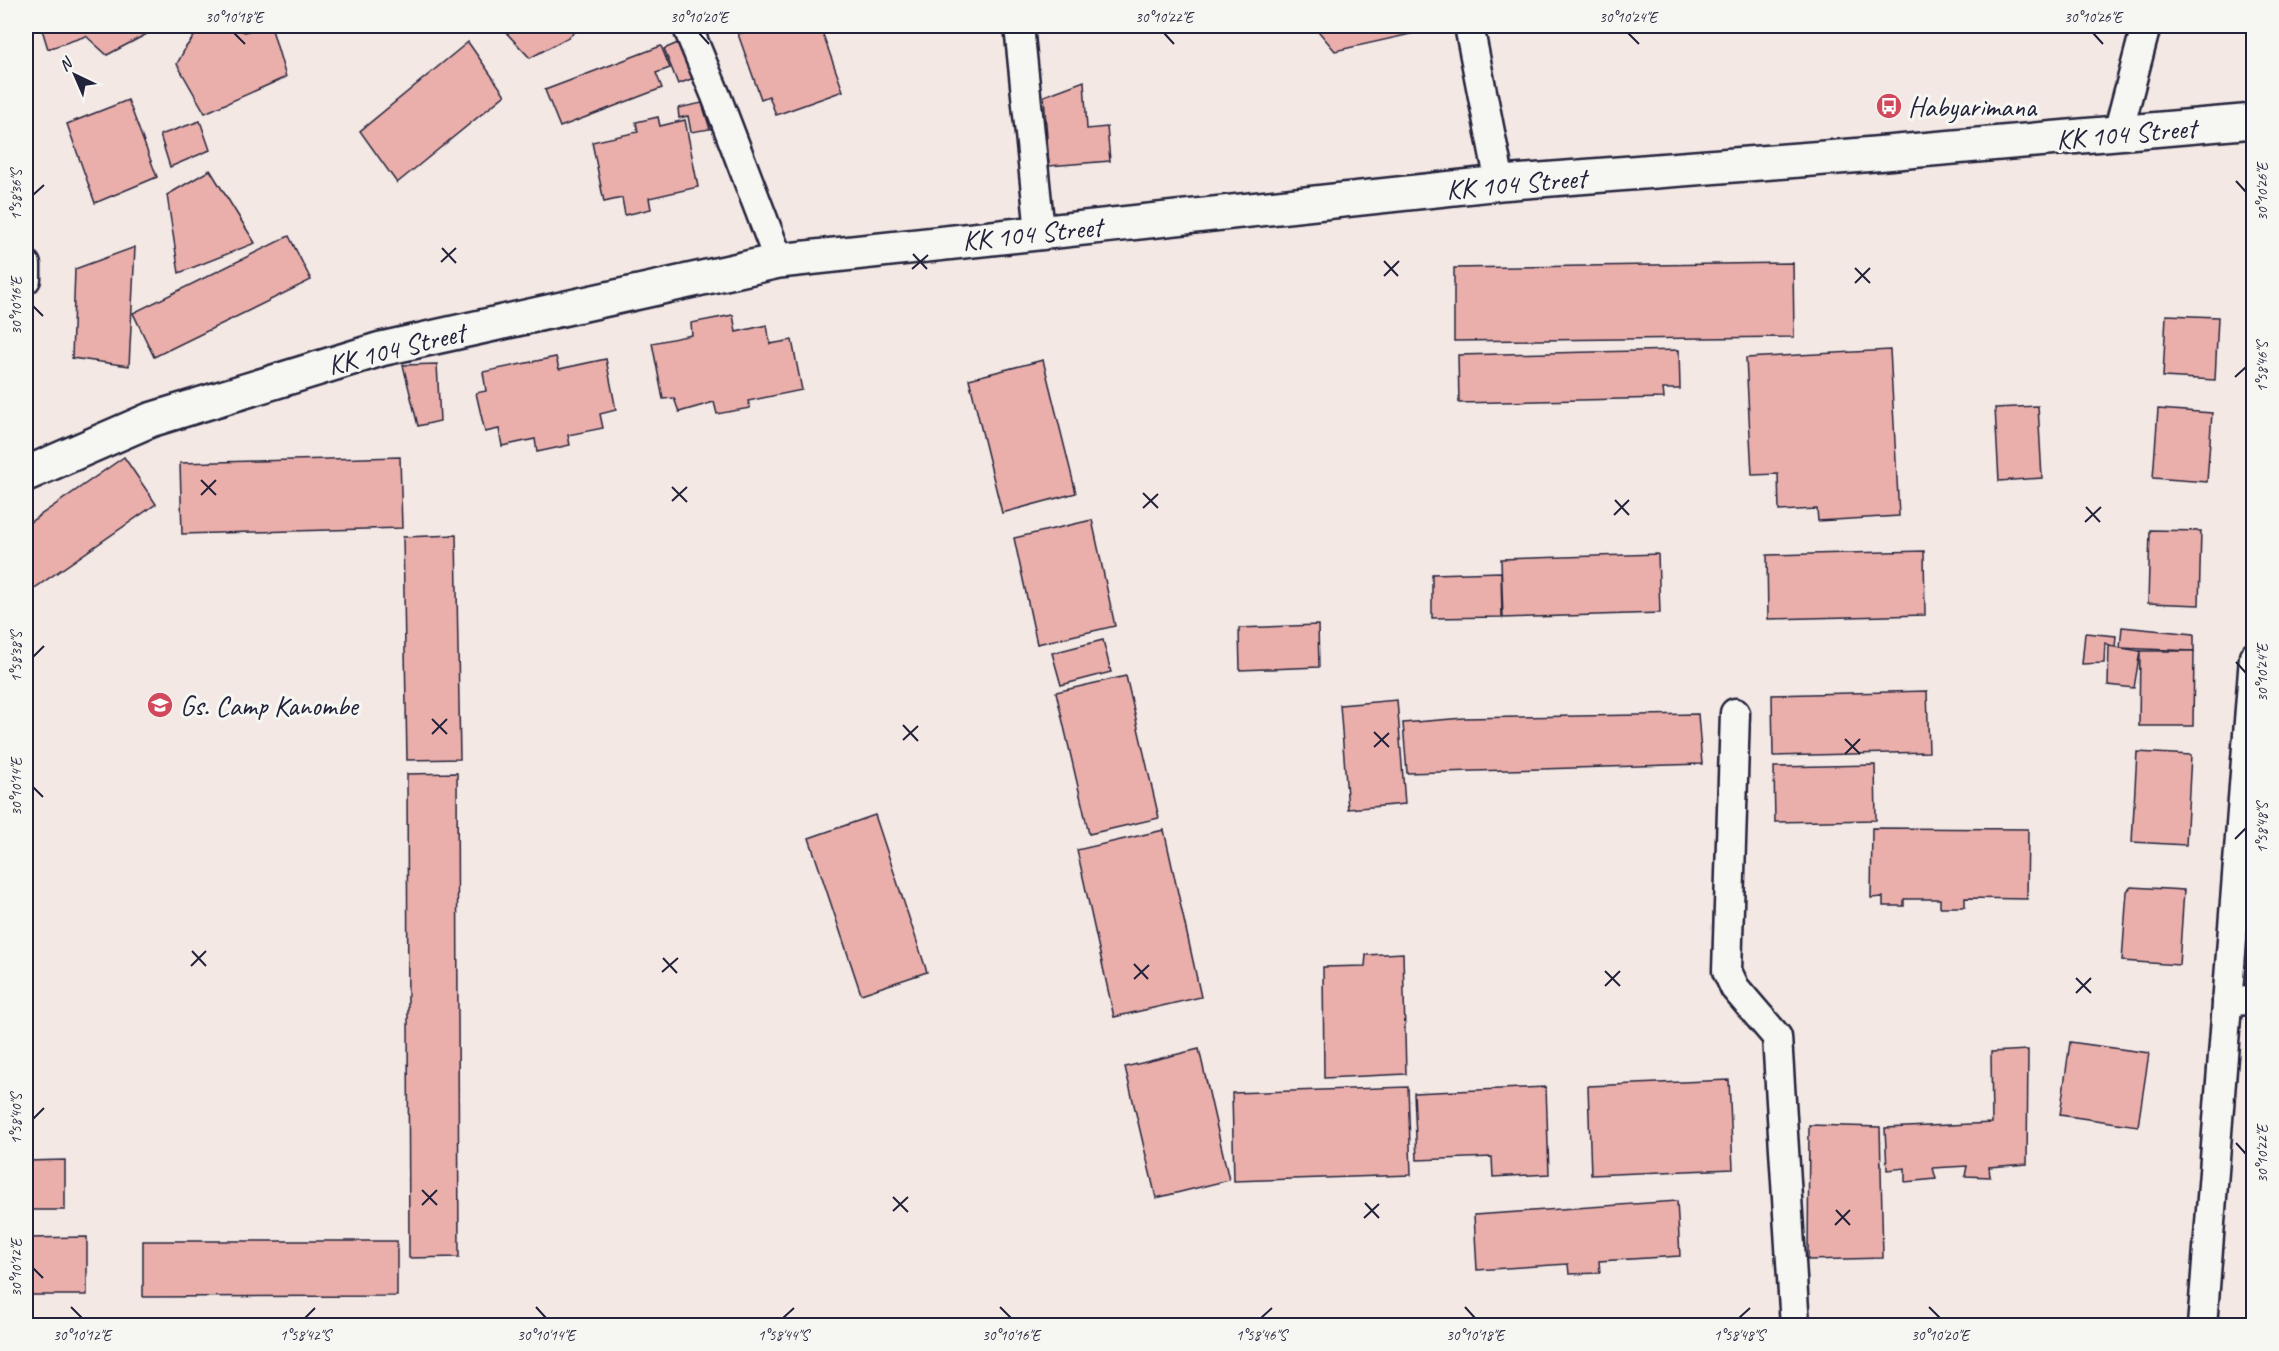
<svg xmlns="http://www.w3.org/2000/svg" width="2279" height="1351" viewBox="0 0 2279 1351" font-family="Caveat,sans-serif">
  <style>
    .building { fill: #eaafab; stroke: #22223b; stroke-width: 1.5 }
    .lines { fill: none; stroke-linecap: round; stroke-linejoin: round }
    .minor-casing { stroke: #22223b; stroke-width: 33 }
    .tertiary-casing { stroke: #22223b; stroke-width: 38 }
    .minor { stroke: #f6f6f2; stroke-width: 28 }
    .tertiary { stroke: #f6f6f2; stroke-width: 33 }
    .ticks { fill: none; stroke: #22223b; stroke-width: 2 }
    .labels { text-anchor: middle; stroke-width: 6; stroke-linejoin: round; paint-order: stroke }
    .poi-label { font-size: 28px; fill: #22223b; stroke: #f6f6f2; text-anchor: start }
    .street-label { font-size: 28px; fill: #22223b; stroke: #f6f6f2 }
    .neatline { fill: none; stroke: #22223b; stroke-width: 2 }
    .ticks-label { font-size: 15px; text-anchor: middle; fill: #22223b }
  </style>
  <rect width="100%" height="100%" fill="#f4e8e4"/>
  <filter id="ink" filterUnits="userSpaceOnUse"><feTurbulence type="fractalNoise" baseFrequency=".0167" numOctaves="2"/><feDisplacementMap in="SourceGraphic" scale="12" xChannelSelector="R" yChannelSelector="G"/><feConvolveMatrix kernelMatrix="1 2 1 2 8 2 1 2 1" color-interpolation-filters="sRGB"/></filter>
  <g filter="url(#ink)">
    <g class="building">
      <path d="M41 26H162L107 55 86 36 48 49Z"/>
      <path d="M202 26H237L244 32 271 26 286 77 205 113 177 64 186 47Z"/>
      <path d="M500 26H583L567 38 530 58Z"/>
      <path d="M753 26H820L843 91 776 115 769 96 761 99 738 34 754 29Z"/>
      <path d="M1314 26H1421L1420 32 1335 51Z"/>
      <path d="M468 42 505 95 397 183 360 131Z"/>
      <path d="M680 42 694 78 678 84 664 49Z"/>
      <path d="M661 46 670 68 656 73 662 88 560 127 545 90Z"/>
      <path d="M1084 81 1087 129 1107 127 1110 161 1049 166 1044 96Z"/>
      <path d="M128 100 157 177 95 203 67 124Z"/>
      <path d="M702 103 710 129 691 132 688 116 679 118 678 108Z"/>
      <path d="M658 117 660 126 685 120 698 187 649 198 651 209 625 215 622 198 604 202 592 142 638 132 636 122Z"/>
      <path d="M200 121 210 150 170 167 160 135Z"/>
      <path d="M210 170 255 243 179 273 167 195Z"/>
      <path d="M289 236 311 280 154 357 133 313Z"/>
      <path d="M135 247 129 366 72 358 75 269Z"/>
      <path d="M1793 263 1794 337 1454 341V268Z"/>
      <path d="M733 315 736 332 767 325 770 344 792 340 802 390 748 401 750 408 717 414 714 402 679 412 674 398 663 399 652 343 692 335 691 323Z"/>
      <path d="M2166 315 2218 317 2215 380 2163 377Z"/>
      <path d="M1679 350 1680 389H1663L1664 398 1459 403 1458 355Z"/>
      <path d="M1890 350 1899 516 1818 521 1817 509 1779 511 1778 474 1752 475 1746 358Z"/>
      <path d="M556 357 559 369 606 359 616 410 600 414 603 428 568 435 570 445 537 452 535 439 502 446 499 429 485 432 476 393 486 391 483 372Z"/>
      <path d="M1043 360 1076 493 1002 513 969 379Z"/>
      <path d="M437 364 440 421 418 426 403 365Z"/>
      <path d="M2038 406 2042 478 1999 481 1995 408Z"/>
      <path d="M2158 409 2212 413 2207 482 2153 478Z"/>
      <path d="M124 457 156 504 26 594V525Z"/>
      <path d="M400 457 402 528 182 534 180 463Z"/>
      <path d="M1092 520 1115 626 1037 644 1014 538Z"/>
      <path d="M2150 530 2201 531 2199 605 2148 603Z"/>
      <path d="M456 535 460 759 407 760 403 537Z"/>
      <path d="M1924 551 1925 615 1768 619 1767 555Z"/>
      <path d="M1658 554 1660 613 1503 618 1501 559Z"/>
      <path d="M1501 572 1502 617 1432 618V574Z"/>
      <path d="M1318 625 1319 667 1240 670 1239 628Z"/>
      <path d="M2122 627 2194 634V651L2120 648Z"/>
      <path d="M2085 633 2116 636 2115 647 2105 643 2104 663 2082 664Z"/>
      <path d="M1103 640 1111 672 1061 685 1052 653Z"/>
      <path d="M2109 646 2140 651 2134 688 2108 685Z"/>
      <path d="M2140 651H2194L2193 726H2139Z"/>
      <path d="M1126 676 1159 818 1089 834 1056 692Z"/>
      <path d="M1927 691 1929 752 1773 756 1772 695Z"/>
      <path d="M1397 700 1405 804 1348 809 1340 705Z"/>
      <path d="M1698 714 1702 764 1407 773 1403 723 1464 718Z"/>
      <path d="M2137 752 2191 755 2186 845 2132 842Z"/>
      <path d="M1875 765 1876 820 1775 822 1774 767Z"/>
      <path d="M457 773 459 1257 409 1258 407 774Z"/>
      <path d="M875 815 927 972 861 994 809 838Z"/>
      <path d="M1872 828 2028 829 2027 899 1965 898V907H1940V899H1904V906H1883V897L1871 898Z"/>
      <path d="M1164 830 1201 997 1114 1017 1077 850Z"/>
      <path d="M2131 887 2184 890 2179 965 2122 961 2127 891Z"/>
      <path d="M1403 953 1406 1074 1324 1078 1323 967 1365 966 1366 955Z"/>
      <path d="M2070 1042 2149 1053 2138 1126 2060 1115Z"/>
      <path d="M1199 1049 1229 1180 1156 1198 1125 1067Z"/>
      <path d="M2028 1050 2027 1164 1989 1167 1990 1177 1965 1176 1967 1166 1933 1168 1936 1179 1905 1182V1168L1887 1170 1885 1128 1992 1123 1991 1052Z"/>
      <path d="M1729 1080 1733 1169 1591 1175 1588 1086Z"/>
      <path d="M1408 1087 1411 1175 1234 1181 1232 1093Z"/>
      <path d="M1546 1087 1549 1174 1493 1177 1492 1157 1417 1160 1414 1093Z"/>
      <path d="M1809 1125 1880 1127 1883 1258 1808 1260Z"/>
      <path d="M65 1160V1210H26V1161Z"/>
      <path d="M1677 1201 1680 1256 1599 1261 1600 1273 1569 1274 1568 1264 1477 1270 1474 1215Z"/>
      <path d="M87 1237V1295H26V1238Z"/>
      <path d="M143 1241H397V1296L143 1297Z"/>
    </g>
    <g class="lines">
      <g class="minor-casing">
        <g id="minor">
          <path d="M687 26 716 96 779 261"/>
          <path d="M1019 26 1040 232"/>
          <path d="M1469 26 1500 183"/>
          <path d="M2118 133 2146 26"/>
          <path d="M26 265V279"/>
          <path d="M1735 713 1727 971 1735 988 1777 1037 1795 1326"/>
          <path d="M2227 1001 2254 1000"/>
          <path d="M2202 1326 2254 657"/>
        </g>
      </g>
      <g class="tertiary-casing">
        <path id="tertiary" d="M26 474 150 420 381 349 779 261 1500 183 1851 156 2254 121"/>
      </g>
      <use href="#minor" class="minor"/>
      <use href="#tertiary" class="tertiary"/>
    </g>
  </g>
  <path class="ticks" d="M234 33 245 44M699 33 709 44M1164 33 1174 44M1628 33 1639 44M2093 33 2103 44M2236 181 2246 192M33 195 44 185M442 248 456 263M913 254 927 269M1384 261 1398 276M441 262 456 248M1855 268 1870 283M912 269 928 255M1384 276 1399 261M1855 283 1870 268M33 306 43 316M2235 377 2246 367M201 480 216 495M672 487 687 502M1143 493 1158 508M201 495 216 480M1615 500 1629 515M672 501 687 487M2086 507 2100 522M1143 508 1158 494M1614 515 1629 500M2085 522 2101 507M33 657 44 646M2236 662 2246 673M432 719 447 734M903 725 918 741M1374 732 1389 747M432 734 447 719M1845 739 1860 754M903 740 918 726M1374 747 1389 733M1845 754 1860 739M33 787 43 797M2235 839 2246 828M192 951 206 966M663 958 677 973M1134 964 1148 979M191 966 206 951M1605 971 1620 986M662 972 678 958M2076 978 2091 993M1134 979 1149 965M1605 986 1620 971M2076 993 2091 978M33 1119 44 1108M2236 1143 2246 1154M422 1190 437 1205M893 1197 908 1212M1365 1203 1379 1218M422 1205 437 1190M1836 1210 1850 1225M893 1211 908 1197M1364 1218 1379 1204M1835 1225 1850 1210M33 1268 43 1278M71 1307 82 1318M536 1307 546 1318M1000 1307 1011 1318M1465 1307 1475 1318M1929 1307 1940 1318M305 1318 315 1308M783 1318 794 1308M1261 1318 1272 1308M1739 1318 1750 1308"/>
  <defs>
    <g id="bus-disc" transform="scale(1.35)"><circle r="9.5" fill="#d1495b" stroke="#f6f6f2"/><path d="M-5-6H5V4H4V6H2V4H-2V6H-4V4H-5ZM-3.5-4V0h7V-4ZM-3.5 1.2v1.5H-2V1.2ZM2 1.2v1.5H3.5V1.2Z" fill="#fff"/></g>
    <g id="school-disc" transform="scale(1.35)"><circle r="9.5" fill="#d1495b" stroke="#f6f6f2"/><path d="M0-5L7-2L0 1L-7-2ZM-4 1L0 2.5L4 1V4Q0 6-4 4Z" fill="#fff"/></g>
  </defs>
  <g fill-rule="evenodd">
    <use href="#bus-disc" x="1889" y="106"/>
    <use href="#school-disc" x="160" y="705"/>
  </g>
  <g class="labels">
    <g class="poi-label">
      <text x="1908" y="116">Habyarimana</text>
      <text x="180" y="715">Gs. Camp Kanombe</text>
    </g>
    <g class="street-label">
      <text transform="translate(2126 133) rotate(-5)" y="10">KK 104 Street</text>
      <text transform="translate(1516 183) rotate(-5)" y="10">KK 104 Street</text>
      <text transform="translate(1032 233) rotate(-6)" y="10">KK 104 Street</text>
      <text transform="translate(396 348) rotate(-14)" y="10">KK 104 Street</text>
    </g>
  </g>
  <rect width="2279" height="1351" fill="none" stroke="#f6f6f2" stroke-width="66"/>
  <g transform="translate(75 75) rotate(316)" stroke="#f6f6f2" stroke-width="4.5" paint-order="stroke">
  <path d="M0-4.5L10 22L0 15L-10 22Z" fill="#22223b"/>
  <text y="-9" font-size="16" font-weight="bold" text-anchor="middle" fill="#22223b">N</text>
  </g>
  <rect x="33" y="33" width="2213" height="1285" class="neatline"/>
  <g class="ticks-label">
    <text x="234" y="22">30°10'18"E</text>
    <text x="699" y="22">30°10'20"E</text>
    <text x="1164" y="22">30°10'22"E</text>
    <text x="1628" y="22">30°10'24"E</text>
    <text x="2093" y="22">30°10'26"E</text>
    <text transform="translate(2262 192) rotate(-90)" y="5">30°10'26"E</text>
    <text transform="translate(16 195) rotate(-90)" y="5">1°58'36"S</text>
    <text transform="translate(16 306) rotate(-90)" y="5">30°10'16"E</text>
    <text transform="translate(2262 367) rotate(-90)" y="5">1°58'46"S</text>
    <text transform="translate(16 657) rotate(-90)" y="5">1°58'38"S</text>
    <text transform="translate(2262 673) rotate(-90)" y="5">30°10'24"E</text>
    <text transform="translate(16 787) rotate(-90)" y="5">30°10'14"E</text>
    <text transform="translate(2262 828) rotate(-90)" y="5">1°58'48"S</text>
    <text transform="translate(16 1119) rotate(-90)" y="5">1°58'40"S</text>
    <text transform="translate(2262 1154) rotate(-90)" y="5">30°10'22"E</text>
    <text transform="translate(16 1268) rotate(-90)" y="5">30°10'12"E</text>
    <text x="82" y="1340">30°10'12"E</text>
    <text x="305" y="1340">1°58'42"S</text>
    <text x="546" y="1340">30°10'14"E</text>
    <text x="783" y="1340">1°58'44"S</text>
    <text x="1011" y="1340">30°10'16"E</text>
    <text x="1261" y="1340">1°58'46"S</text>
    <text x="1475" y="1340">30°10'18"E</text>
    <text x="1739" y="1340">1°58'48"S</text>
    <text x="1940" y="1340">30°10'20"E</text>
  </g>
</svg>
